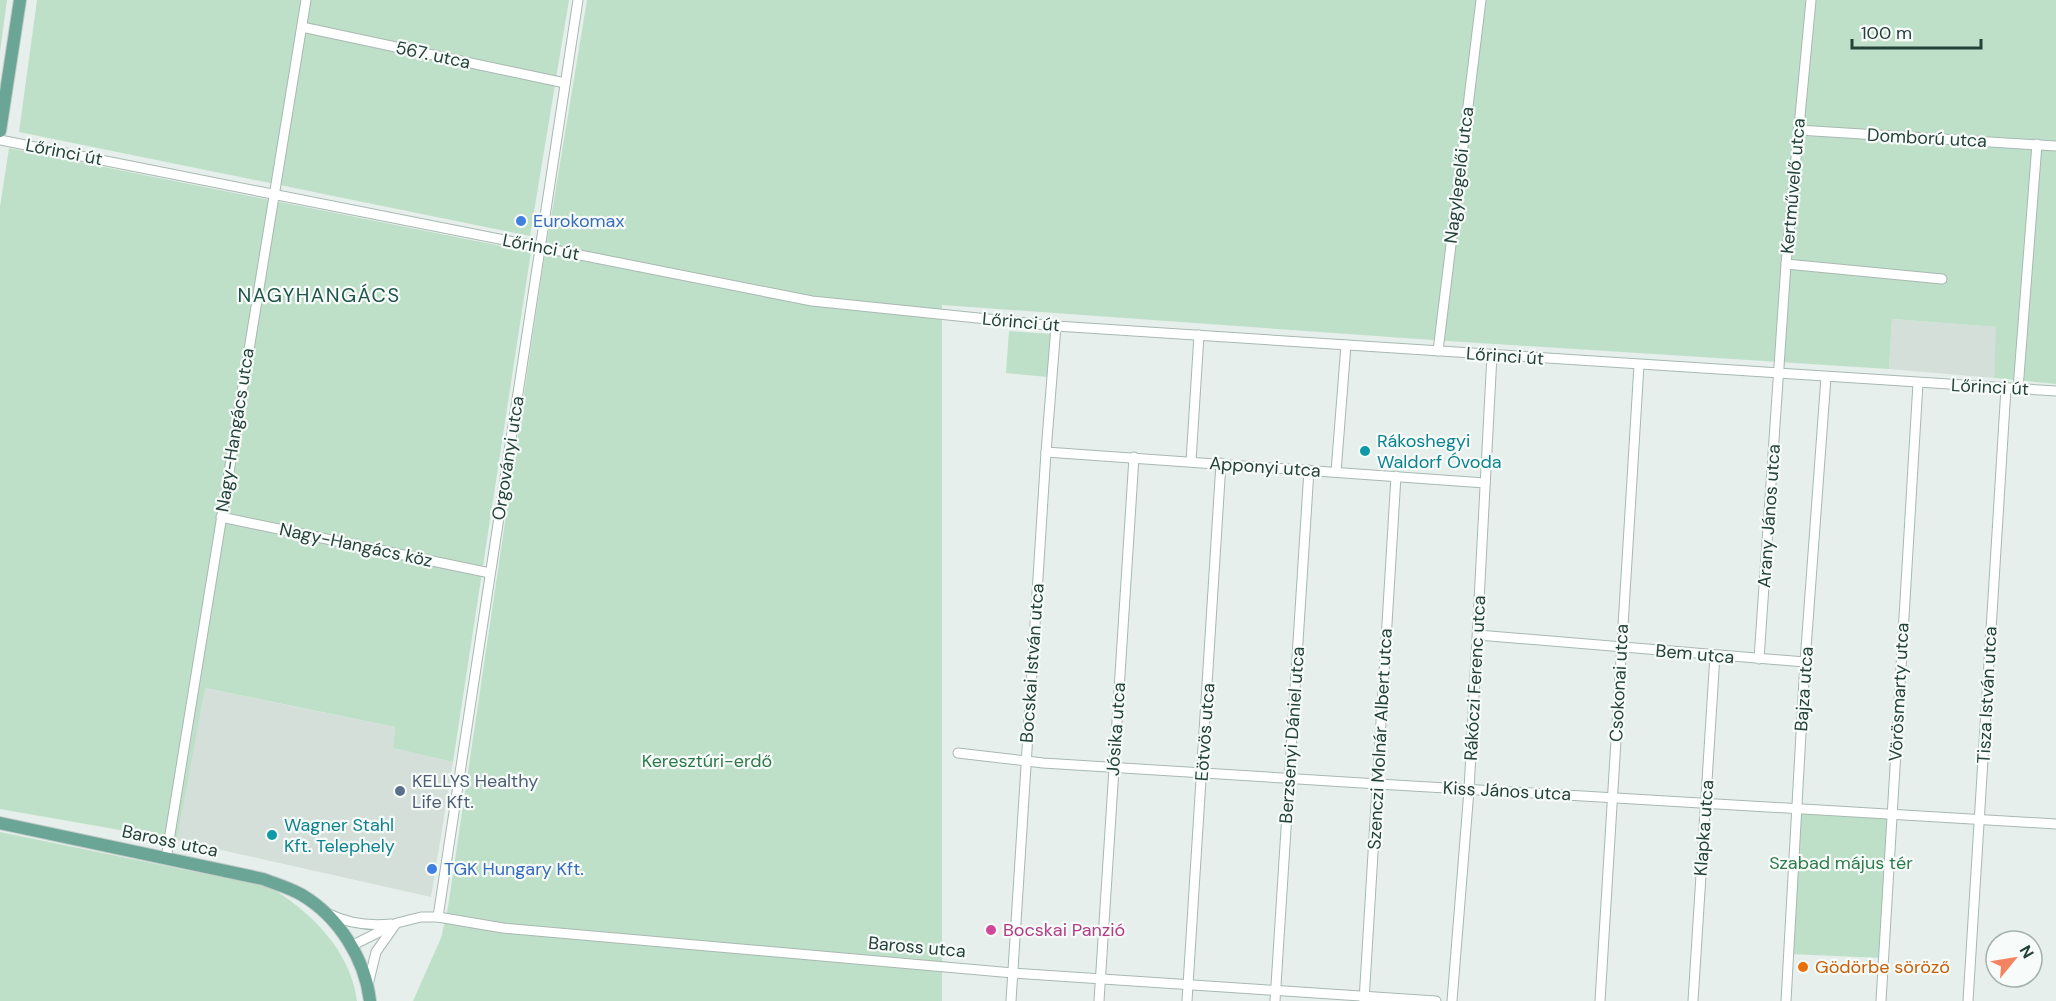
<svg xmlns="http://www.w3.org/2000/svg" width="2056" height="1001" viewBox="0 0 2056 1001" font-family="'DM Sans',sans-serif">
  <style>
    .built { fill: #d4dfda }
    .green { fill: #bfe0c8 }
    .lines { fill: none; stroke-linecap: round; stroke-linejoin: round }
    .minor-casing { stroke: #a8b8b2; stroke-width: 11 }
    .major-casing { stroke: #c2cac8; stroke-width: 14 }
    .minor { stroke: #fff; stroke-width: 9 }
    .major { stroke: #6aa596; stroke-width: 12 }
    .shop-dot { fill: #3f7fe0; stroke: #f7fbf9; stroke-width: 2 }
    .culture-dot { fill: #0f9aa8; stroke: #f7fbf9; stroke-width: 2 }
    .service-dot { fill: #5c6f8a; stroke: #f7fbf9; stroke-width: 2 }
    .hotel-dot { fill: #d1479c; stroke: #f7fbf9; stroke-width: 2 }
    .food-dot { fill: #e8710a; stroke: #f7fbf9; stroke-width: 2 }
    .labels { text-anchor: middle; stroke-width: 4.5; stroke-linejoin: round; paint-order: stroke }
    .street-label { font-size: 18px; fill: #24423a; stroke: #f7fbf9 }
    .shop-label { font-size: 18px; fill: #366cbe; stroke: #f7fbf9; text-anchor: start }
    .culture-label { font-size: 18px; fill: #0d838f; stroke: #f7fbf9; text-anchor: start }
    .park-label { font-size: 18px; fill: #2d7a4b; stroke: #f7fbf9 }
    .service-label { font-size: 18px; fill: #4e5e75; stroke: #f7fbf9; text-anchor: start }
    .hotel-label { font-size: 18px; fill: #b23c85; stroke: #f7fbf9; text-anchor: start }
    .food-label { font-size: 18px; fill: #c56008; stroke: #f7fbf9; text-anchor: start }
    .neighbourhood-label { font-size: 20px; letter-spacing: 1.5px; fill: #1f5548; stroke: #f7fbf9 }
  </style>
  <rect width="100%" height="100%" fill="#e6efeb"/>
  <g class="built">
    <path d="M1892 319 1997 327 1994 378 1889 369Z"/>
    <path d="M204 688 395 727 393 748 453 762 431 897 177 840Z"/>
  </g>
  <g class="green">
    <path d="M0 0H7L0 52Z"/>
    <path d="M37 0H569L530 236 19 132Z"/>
    <path d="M587 0H2056V384L1994 378 1996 327 1892 319 1889 369 1432 340 942 305V1001H413L441 938 448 907 543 266Z"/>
    <path d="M9 148 531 252 453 762 393 748 395 727 205 688 177 840 0 809V207Z"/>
    <path d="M1009 331 1051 334 1047 377 1006 373Z"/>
    <path d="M1797 808 1892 815 1882 958 1789 954Z"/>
    <path d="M0 832 270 887C312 913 350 950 357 1001H0Z"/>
  </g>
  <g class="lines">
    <g class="minor-casing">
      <g id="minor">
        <path d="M302 27 565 83"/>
        <path d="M1798 130 2056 146"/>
        <path d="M0 140 812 301 1056 326 2056 391"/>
        <path d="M1786 264 1942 279"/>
        <path d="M1438 351 1481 0"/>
        <path d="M2018 389 2037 144"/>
        <path d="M1046 452 1485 483"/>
        <path d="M1191 461 1199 335"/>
        <path d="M1336 472 1346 345"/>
        <path d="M221 517 490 573"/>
        <path d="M1478 635 1805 662"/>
        <path d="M1759 659 1786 264 1811 0"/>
        <path d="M958 753 1043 763 1378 784 2056 824"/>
        <path d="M166 859 306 0"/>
        <path d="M329 914C349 924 369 926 391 924"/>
        <path d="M438 917 578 0"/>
        <path d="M351 946 397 923 421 917H438L503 928 1013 973 1436 1001"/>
        <path d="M368 985 376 952 395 925"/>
        <path d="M1011 1001 1046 452 1056 326"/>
        <path d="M1099 1001 1134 457"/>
        <path d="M1187 1001 1221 463"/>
        <path d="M1275 1001 1309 470"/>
        <path d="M1364 1001 1396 476"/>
        <path d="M1452 1001 1469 790 1492 355"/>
        <path d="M1600 1001 1639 365"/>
        <path d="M1693 1001 1715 655"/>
        <path d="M1786 1001 1805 662 1826 377"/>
        <path d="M1881 1001 1918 383"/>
        <path d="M1968 1001 2006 388"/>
      </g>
    </g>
    <g class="major-casing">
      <g id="major">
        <path d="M0 131 20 0"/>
        <path d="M0 823 263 879C276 884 290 888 302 895 339 917 365 959 370 1001"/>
      </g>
    </g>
    <use href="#minor" class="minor"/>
    <use href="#major" class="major"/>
  </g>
  <g class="shop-dot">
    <circle cx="521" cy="221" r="6"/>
    <circle cx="432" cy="869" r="6"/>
  </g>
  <g class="culture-dot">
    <circle cx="1365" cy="451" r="6"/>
    <circle cx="272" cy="835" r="6"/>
  </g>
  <circle class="service-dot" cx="400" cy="791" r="6"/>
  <circle class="hotel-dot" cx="991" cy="930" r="6"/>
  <circle class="food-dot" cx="1803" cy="967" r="6"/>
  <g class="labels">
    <g class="street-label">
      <text transform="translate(433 55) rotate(12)" y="6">567. utca</text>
      <text transform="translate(1927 138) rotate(3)" y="6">Domború utca</text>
      <text transform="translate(64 152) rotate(11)" y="6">Lőrinci út</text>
      <text transform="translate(1459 175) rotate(-83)" y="6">Nagylegelői utca</text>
      <text transform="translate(1793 186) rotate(-85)" y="6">Kertművelő utca</text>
      <text transform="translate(541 247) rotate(11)" y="6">Lőrinci út</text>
      <text transform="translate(1021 322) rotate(5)" y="6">Lőrinci út</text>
      <text transform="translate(1505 356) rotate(4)" y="6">Lőrinci út</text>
      <text transform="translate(1990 387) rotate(3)" y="6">Lőrinci út</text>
      <text transform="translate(235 430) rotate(-81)" y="6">Nagy-Hangács utca</text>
      <text transform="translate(508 458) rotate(-81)" y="6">Orgoványi utca</text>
      <text transform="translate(1265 467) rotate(4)" y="6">Apponyi utca</text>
      <text transform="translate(1769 516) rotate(-86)" y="6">Arany János utca</text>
      <text transform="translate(356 545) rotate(12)" y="6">Nagy-Hangács köz</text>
      <text transform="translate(1695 654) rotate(5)" y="6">Bem utca</text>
      <text transform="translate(1032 663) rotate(-86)" y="6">Bocskai István utca</text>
      <text transform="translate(1475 678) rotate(-87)" y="6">Rákóczi Ferenc utca</text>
      <text transform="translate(1619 683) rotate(-87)" y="6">Csokonai utca</text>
      <text transform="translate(1804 689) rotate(-86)" y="6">Bajza utca</text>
      <text transform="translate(1899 692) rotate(-87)" y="6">Vörösmarty utca</text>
      <text transform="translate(1987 695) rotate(-87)" y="6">Tisza István utca</text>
      <text transform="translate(1116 729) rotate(-86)" y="6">Jósika utca</text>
      <text transform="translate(1205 732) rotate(-86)" y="6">Eötvös utca</text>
      <text transform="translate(1292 735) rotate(-86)" y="6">Berzsenyi Dániel utca</text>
      <text transform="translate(1380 739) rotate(-87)" y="6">Szenczi Molnár Albert utca</text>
      <text transform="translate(1507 791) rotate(3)" y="6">Kiss János utca</text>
      <text transform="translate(1704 828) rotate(-86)" y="6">Klapka utca</text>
      <text transform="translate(170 841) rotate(12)" y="6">Baross utca</text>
      <text transform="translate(917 947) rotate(5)" y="6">Baross utca</text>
    </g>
    <g class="shop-label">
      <text x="533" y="227">Eurokomax</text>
      <text x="444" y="875">TGK Hungary Kft.</text>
    </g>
    <g class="culture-label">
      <text x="1377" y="447">Rákoshegyi<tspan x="1377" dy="21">Waldorf Óvoda</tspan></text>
      <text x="284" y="831">Wagner Stahl<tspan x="284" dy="21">Kft. Telephely</tspan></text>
    </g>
    <g class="park-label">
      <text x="707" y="767">Keresztúri-erdő</text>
      <text x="1841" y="869">Szabad május tér</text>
    </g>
    <g class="service-label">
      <text x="412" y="787">KELLYS Healthy<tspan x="412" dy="21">Life Kft.</tspan></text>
    </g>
    <g class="hotel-label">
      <text x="1003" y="936">Bocskai Panzió</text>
    </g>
    <g class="food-label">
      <text x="1815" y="973">Gödörbe söröző</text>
    </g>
    <g class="neighbourhood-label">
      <text x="319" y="302">NAGYHANGÁCS</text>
    </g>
  </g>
  <g transform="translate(2014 959) rotate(60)"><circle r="28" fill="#f7fbf9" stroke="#a3b1ad" stroke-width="1.5"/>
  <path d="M0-4.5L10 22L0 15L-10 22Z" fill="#f4845f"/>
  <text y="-9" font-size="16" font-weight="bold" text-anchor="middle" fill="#24423a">N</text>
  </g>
  <path d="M1852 39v9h129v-9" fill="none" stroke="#24423a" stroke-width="3"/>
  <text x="1861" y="39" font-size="18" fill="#24423a" stroke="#f7fbf9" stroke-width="4.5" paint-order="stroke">100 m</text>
</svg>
